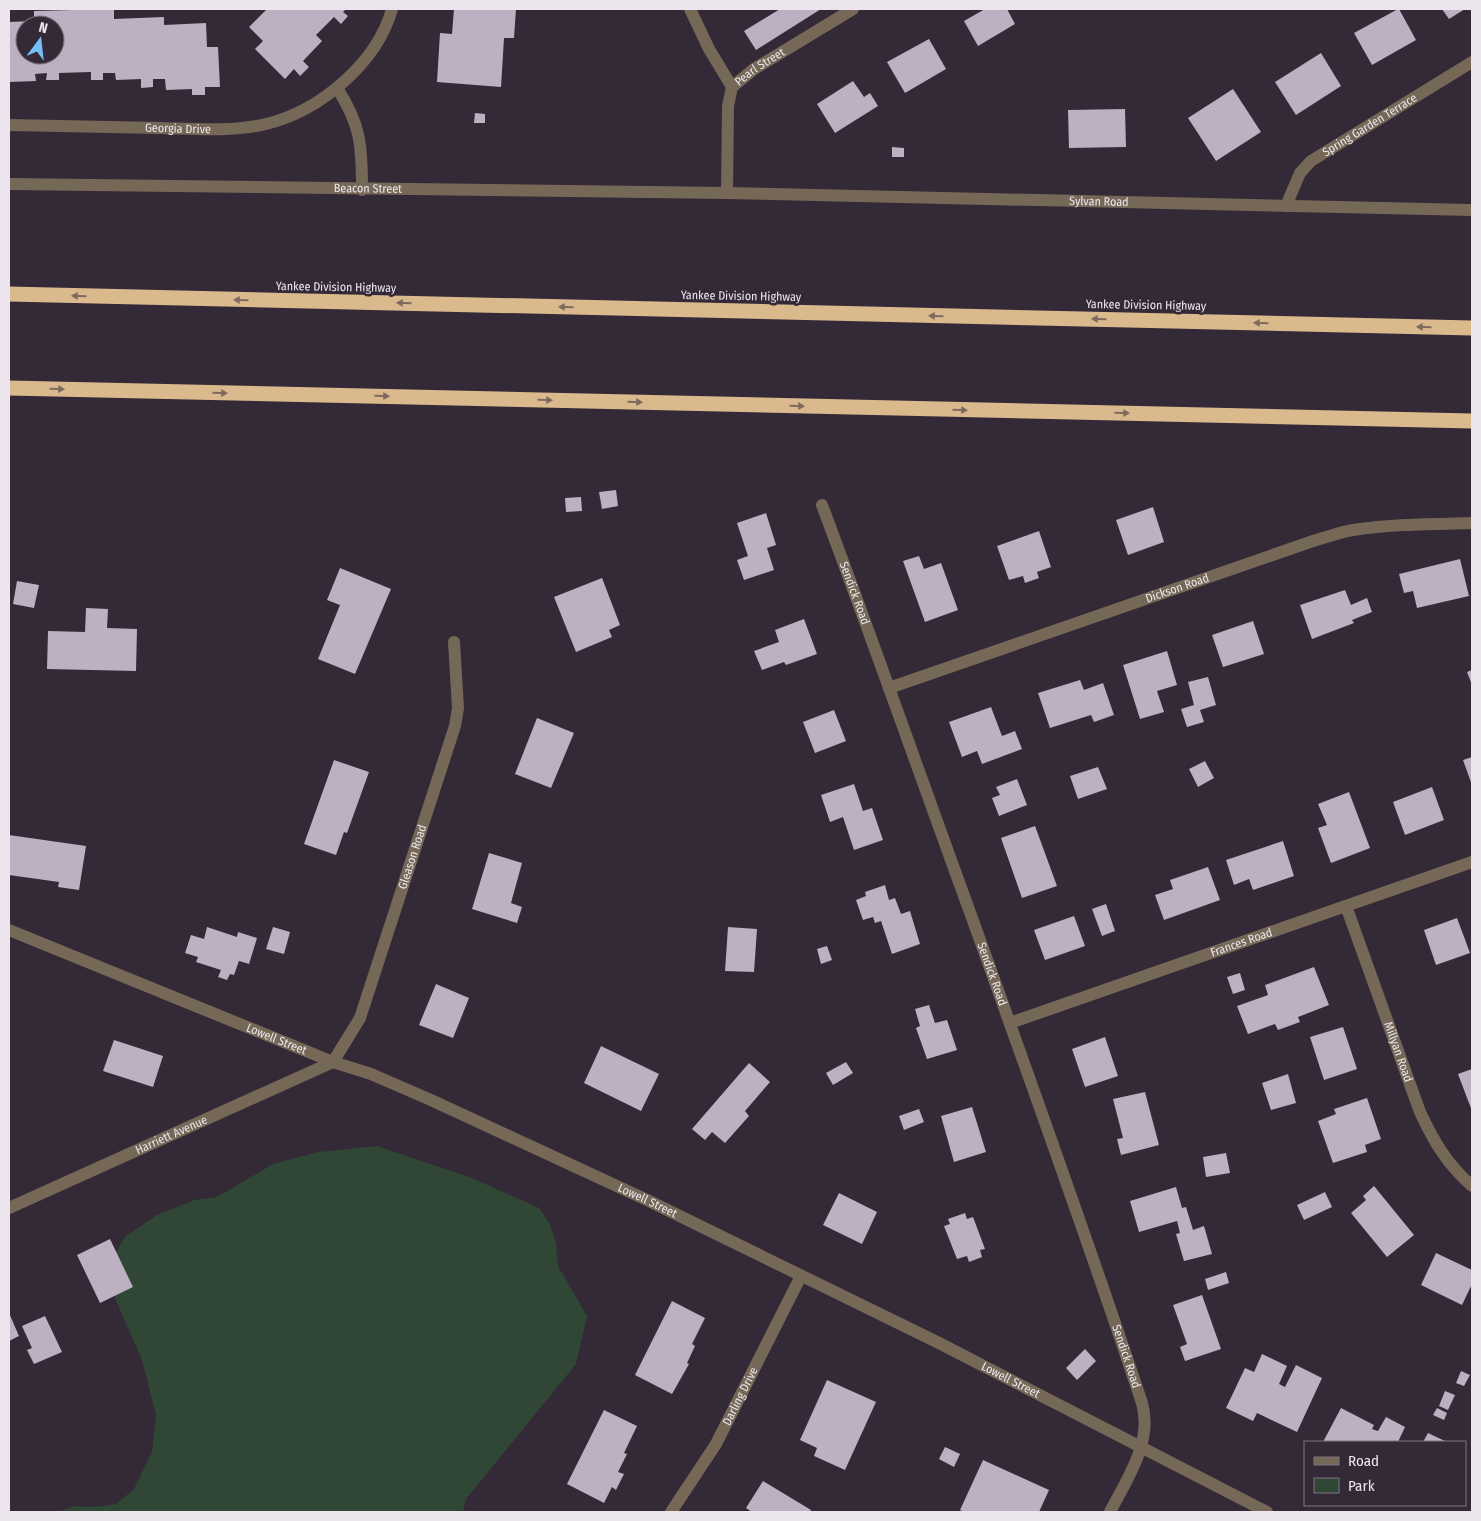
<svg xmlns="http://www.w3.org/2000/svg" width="1481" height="1521" viewBox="0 0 1481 1521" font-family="'Fira Sans Condensed',sans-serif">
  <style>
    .green { fill: #2f4734 }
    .building { fill: #bdb0c2; fill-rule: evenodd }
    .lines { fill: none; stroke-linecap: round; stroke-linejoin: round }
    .minor { stroke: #766857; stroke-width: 12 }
    .tertiary { stroke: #766857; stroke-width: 12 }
    .motorway { stroke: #dab98d; stroke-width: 15 }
    .oneway { fill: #7f6a5e }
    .labels { text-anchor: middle; stroke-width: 5; stroke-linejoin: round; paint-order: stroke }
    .street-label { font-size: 12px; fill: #ece5ee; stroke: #342937 }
  </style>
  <rect width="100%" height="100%" fill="#342937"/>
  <path class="green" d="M377 1146 472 1178 539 1208 550 1224 556 1243 558 1266 587 1316 576 1364 466 1499 463 1512H58L74 1506 93 1507 116 1504 134 1489 152 1452 156 1415 142 1360 115 1298 112 1259 125 1237 155 1216 194 1200 217 1197 273 1164 318 1152Z"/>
  <g class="building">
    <path d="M114 9V19L164 17V25L206 23 207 47H218L220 87H205V95H192V89L166 90 165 79H153V87L141 88V79L116 80 115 73H103V80H91V72L59 73V80H46L47 73 35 74 36 81 9 82V22L34 21V11ZM25 25H55V55H25Z"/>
    <path d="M267 9H346L343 12 348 16 341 24 334 17 316 35 322 41 303 61 309 67 300 76 294 69 285 79 255 49 263 41 249 27Z"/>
    <path d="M454 9H516L514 38H504L501 87 437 82 440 33 452 34Z"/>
    <path d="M780 9H821L756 50 744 31Z"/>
    <path d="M985 9H1007L1015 24 978 46 964 21Z"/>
    <path d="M1398 9H1399L1416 40 1372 65 1354 33Z"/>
    <path d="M1442 9H1465L1449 19Z"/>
    <path d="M929 39 946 69 905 93 887 62Z"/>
    <path d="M1321 53 1341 86 1296 115 1275 82Z"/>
    <path d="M853 81 864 97 870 93 878 106 835 133 817 104Z"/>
    <path d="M1233 89 1261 132 1216 161 1188 118Z"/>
    <path d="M1125 109 1126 147 1069 148 1068 110Z"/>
    <path d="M475 113 485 114V123H474Z"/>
    <path d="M892 147 904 148V157H892Z"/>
    <path d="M616 490 618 506 602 509 599 492Z"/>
    <path d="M581 497 582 511 566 512 565 498Z"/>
    <path d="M1153 507 1164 542 1128 555 1116 520Z"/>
    <path d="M766 513 776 545 767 548 774 570 744 580 737 560 748 556 737 523Z"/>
    <path d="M1039 531 1051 567 1037 572 1039 578 1025 583 1023 576 1009 580 997 546Z"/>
    <path d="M919 556 924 569 941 563 958 610 925 622 903 561Z"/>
    <path d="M1460 559 1469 596 1417 608 1413 591 1404 593 1399 574Z"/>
    <path d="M340 568 391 589 355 674 318 659 340 605 327 600Z"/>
    <path d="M602 578 620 625 609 630 612 637 576 652 554 597Z"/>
    <path d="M17 581 39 585 34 608 13 604Z"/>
    <path d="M1345 590 1351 605 1367 598 1372 612 1352 620 1354 623 1312 639 1300 605Z"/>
    <path d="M86 608 108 609 107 628 137 629 136 671 47 669 48 631 85 632Z"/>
    <path d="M804 619 817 654 786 665 784 662 762 670 754 651 779 642 775 630Z"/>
    <path d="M1253 621 1264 654 1223 667 1212 635Z"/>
    <path d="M1167 651 1177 685 1157 691 1164 712 1140 719 1123 665Z"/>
    <path d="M1472 670V685L1467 672Z"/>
    <path d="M1208 677 1216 705 1200 710 1204 722 1187 727 1181 709 1194 705 1188 682Z"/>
    <path d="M1080 680 1084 690 1103 683 1114 715 1094 722 1091 715 1050 728 1038 693Z"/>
    <path d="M991 707 1002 736 1015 731 1022 749 982 764 977 751 962 757 949 722Z"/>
    <path d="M834 710 846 741 815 753 803 722Z"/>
    <path d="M537 718 574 733 551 788 515 774Z"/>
    <path d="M1472 757V785L1463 760Z"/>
    <path d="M334 760 369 772 347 833 344 832 336 855 304 844Z"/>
    <path d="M1205 761 1214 778 1198 787 1189 769Z"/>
    <path d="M1098 767 1107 789 1078 799 1070 776Z"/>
    <path d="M1017 779 1027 805 999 816 992 798 1000 795 996 787Z"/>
    <path d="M854 784 863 811 872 808 883 840 854 850 843 817 830 822 821 795Z"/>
    <path d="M1432 787 1444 820 1405 835 1393 802Z"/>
    <path d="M1349 792 1370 848 1331 863 1318 828 1327 825 1318 804Z"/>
    <path d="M1035 826 1057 886 1022 898 1001 838Z"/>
    <path d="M9 835 86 846 79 890 58 887 59 882 9 875Z"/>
    <path d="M1283 841 1294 876 1253 890 1249 879 1234 885 1226 860Z"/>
    <path d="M489 853 522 863 511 903 522 907 517 923 472 909Z"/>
    <path d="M1208 867 1220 900 1164 920 1155 895 1173 889 1170 880Z"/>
    <path d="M885 885 889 900 895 898 901 914 910 911 920 944 892 954 881 921 875 923 873 917 863 920 856 900 866 896 865 892Z"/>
    <path d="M1106 904 1115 931 1102 936 1092 909Z"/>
    <path d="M1074 916 1085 946 1045 960 1034 930Z"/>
    <path d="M1457 918 1470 953 1436 965 1424 930Z"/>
    <path d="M207 927 237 937 238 932 257 938 249 964 239 961 234 975 230 974 227 980 218 977 221 970 196 962 198 957 185 953 191 935 204 939Z"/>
    <path d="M273 927 290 932 284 954 266 949Z"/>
    <path d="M728 927 757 929 754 972 725 971Z"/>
    <path d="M827 946 832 960 821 964 817 949Z"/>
    <path d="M1314 967 1329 1005 1298 1017 1300 1022 1278 1030 1275 1024 1248 1034 1237 1006 1268 995 1265 985Z"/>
    <path d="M1240 973 1245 990 1233 994 1227 977Z"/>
    <path d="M436 984 469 998 453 1038 419 1025Z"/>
    <path d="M929 1005 935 1023 947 1020 957 1050 927 1059 916 1028 920 1026 915 1009Z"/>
    <path d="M1343 1027 1357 1069 1324 1080 1310 1037Z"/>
    <path d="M1105 1037 1118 1076 1085 1087 1072 1049Z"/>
    <path d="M114 1040 163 1056 153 1087 103 1071Z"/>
    <path d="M601 1046 659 1074 641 1111 584 1083Z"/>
    <path d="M846 1062 853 1073 833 1085 826 1073Z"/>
    <path d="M749 1063 770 1082 745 1111 749 1116 725 1143 712 1132 705 1140 692 1129Z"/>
    <path d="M1472 1069V1111L1458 1074Z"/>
    <path d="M1288 1074 1296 1103 1271 1110 1262 1083Z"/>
    <path d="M1145 1092 1159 1145 1121 1155 1117 1139 1123 1138 1113 1099Z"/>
    <path d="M1367 1098 1381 1139 1365 1145 1367 1152 1333 1163 1318 1121 1336 1114 1334 1109Z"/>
    <path d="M972 1107 986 1152 954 1162 941 1116Z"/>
    <path d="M919 1109 924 1122 904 1130 899 1116Z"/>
    <path d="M1226 1153 1230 1173 1206 1177 1203 1157Z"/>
    <path d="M1374 1186 1414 1235 1387 1257 1351 1213 1366 1200 1363 1196Z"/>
    <path d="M1176 1187 1182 1208 1186 1207 1193 1230 1204 1226 1212 1254 1184 1261 1176 1234 1180 1233 1177 1221 1139 1232 1130 1201Z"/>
    <path d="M1325 1192 1332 1207 1304 1220 1297 1205Z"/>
    <path d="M839 1193 877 1212 862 1244 823 1225Z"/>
    <path d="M965 1213 967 1219 973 1217 985 1249 980 1250 982 1257 969 1262 967 1256 957 1259 944 1226 950 1224 948 1219Z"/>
    <path d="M110 1239 133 1287 100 1303 77 1255Z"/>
    <path d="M1436 1253 1472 1270V1284L1462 1305 1421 1285Z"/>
    <path d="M1226 1272 1229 1283 1208 1290 1205 1279Z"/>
    <path d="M1202 1295 1221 1349 1185 1361 1180 1347 1187 1344 1173 1305Z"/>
    <path d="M672 1301 705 1318 692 1344 695 1346 687 1363 689 1364 672 1394 635 1375Z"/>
    <path d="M9 1313 19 1336 9 1341Z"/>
    <path d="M45 1316 62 1352 34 1364 27 1350 32 1348 22 1326Z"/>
    <path d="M1085 1349 1096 1361 1077 1380 1066 1368Z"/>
    <path d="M1262 1354 1287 1366 1279 1384 1285 1387 1296 1365 1322 1378 1297 1432 1257 1413 1253 1421 1226 1408 1245 1368 1254 1372Z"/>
    <path d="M1461 1371 1470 1375 1464 1386 1456 1383Z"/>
    <path d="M827 1380 876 1402 845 1470 814 1456 817 1448 800 1440Z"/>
    <path d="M1445 1391 1455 1395 1448 1410 1439 1406Z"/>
    <path d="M1341 1408 1374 1425 1372 1429 1378 1431 1386 1417 1405 1427 1398 1442H1323Z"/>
    <path d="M1437 1408 1447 1413 1444 1420 1433 1415Z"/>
    <path d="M604 1410 637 1426 624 1453 627 1454 618 1472 624 1474 616 1490 612 1487 604 1503 567 1484Z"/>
    <path d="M1428 1433 1447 1442H1423Z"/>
    <path d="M945 1447 960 1454 954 1467 939 1459Z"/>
    <path d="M983 1460 1049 1490 1039 1512H964L960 1510Z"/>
    <path d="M763 1481 811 1510 810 1512H752L746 1508Z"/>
  </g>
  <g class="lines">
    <g class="minor">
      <path d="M690 9 709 49 732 87"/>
      <path d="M337 88C361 125 362 146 362 190"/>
      <path id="s1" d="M9 125C59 126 110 127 160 128 195 129 232 132 266 124 320 111 377 63 392 9"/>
      <path id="s2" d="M727 193 1472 210"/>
      <path id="s3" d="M1286 206 1300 173 1311 161 1472 62"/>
      <path id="s4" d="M822 505C873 641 921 778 971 915 1029 1077 1088 1240 1142 1403 1153 1442 1127 1479 1110 1512"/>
      <path id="s5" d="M889 688 1316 540C1328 537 1340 532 1353 530 1393 524 1432 524 1472 523"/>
      <path id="s6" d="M1346 906 1420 1112C1434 1142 1447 1164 1472 1186"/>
      <path id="s7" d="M9 930 333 1062"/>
      <path id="s8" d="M1010 1023 1472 862"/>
      <path id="s9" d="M333 1062 360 1018 455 726 458 708 454 642"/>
      <path id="s10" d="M9 1208 333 1062"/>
      <path id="s11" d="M671 1512 716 1444 801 1276"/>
    </g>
    <g class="tertiary">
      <path id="s12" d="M9 184 727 193 728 106 732 87 754 69 853 9"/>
      <path id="s13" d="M333 1062 371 1074 431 1100 647 1200 939 1343 1267 1512"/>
    </g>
    <g class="motorway">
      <path d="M9 294 1472 328"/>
      <path d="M9 388 1472 421"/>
    </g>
  </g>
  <defs><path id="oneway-solid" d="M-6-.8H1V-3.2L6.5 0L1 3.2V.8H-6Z" transform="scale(1.25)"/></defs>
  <g class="oneway">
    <use href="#oneway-solid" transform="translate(79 296) rotate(-179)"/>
    <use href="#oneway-solid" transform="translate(241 300) rotate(-179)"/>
    <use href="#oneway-solid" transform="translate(404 303) rotate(-179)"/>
    <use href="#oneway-solid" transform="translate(566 307) rotate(-179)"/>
    <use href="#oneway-solid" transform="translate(936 316) rotate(-179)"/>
    <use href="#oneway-solid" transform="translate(1099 319) rotate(-179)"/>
    <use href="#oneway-solid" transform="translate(1261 323) rotate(-179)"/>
    <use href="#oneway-solid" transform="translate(1424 327) rotate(-179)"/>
    <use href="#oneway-solid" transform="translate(57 389) rotate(1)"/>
    <use href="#oneway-solid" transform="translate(220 393) rotate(1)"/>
    <use href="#oneway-solid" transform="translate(382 396) rotate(1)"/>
    <use href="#oneway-solid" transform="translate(545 400) rotate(1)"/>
    <use href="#oneway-solid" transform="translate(635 402) rotate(1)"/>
    <use href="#oneway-solid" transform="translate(797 406) rotate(1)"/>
    <use href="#oneway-solid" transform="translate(960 410) rotate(1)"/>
    <use href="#oneway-solid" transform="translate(1122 413) rotate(1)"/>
  </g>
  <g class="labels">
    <g class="street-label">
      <text dy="4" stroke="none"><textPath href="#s12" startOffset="859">Pearl Street</textPath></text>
      <text dy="4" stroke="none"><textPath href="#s3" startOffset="121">Spring Garden Terrace</textPath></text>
      <text dy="4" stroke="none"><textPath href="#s1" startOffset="169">Georgia Drive</textPath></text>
      <text dy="4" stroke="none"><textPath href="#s12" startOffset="359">Beacon Street</textPath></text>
      <text dy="4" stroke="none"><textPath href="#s2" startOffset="372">Sylvan Road</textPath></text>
      <text transform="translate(336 287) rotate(1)" y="4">Yankee Division Highway</text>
      <text transform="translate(741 296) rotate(1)" y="4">Yankee Division Highway</text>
      <text transform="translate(1146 305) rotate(1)" y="4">Yankee Division Highway</text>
      <text dy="4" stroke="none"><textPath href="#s5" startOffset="305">Dickson Road</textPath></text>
      <text dy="4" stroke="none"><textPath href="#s4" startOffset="94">Sendick Road</textPath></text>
      <text dy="4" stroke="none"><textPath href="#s9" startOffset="221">Gleason Road</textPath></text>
      <text dy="4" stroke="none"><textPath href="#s8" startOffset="245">Frances Road</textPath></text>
      <text dy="4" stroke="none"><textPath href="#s4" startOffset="499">Sendick Road</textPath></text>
      <text dy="4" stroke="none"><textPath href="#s7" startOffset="289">Lowell Street</textPath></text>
      <text dy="4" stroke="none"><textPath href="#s6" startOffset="155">Millyan Road</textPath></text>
      <text dy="4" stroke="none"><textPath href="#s10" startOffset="178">Harriett Avenue</textPath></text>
      <text dy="4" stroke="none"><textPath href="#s13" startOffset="344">Lowell Street</textPath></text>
      <text dy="4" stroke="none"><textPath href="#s4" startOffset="904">Sendick Road</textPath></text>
      <text dy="4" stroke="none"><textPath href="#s13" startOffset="749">Lowell Street</textPath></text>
      <text dy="4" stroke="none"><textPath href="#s11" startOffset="135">Darling Drive</textPath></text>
    </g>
  </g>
  <rect width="1481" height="1521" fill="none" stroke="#ece5ee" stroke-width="20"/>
  <rect x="1304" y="1441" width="162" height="65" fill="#342937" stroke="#7e7480"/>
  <rect x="1314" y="1457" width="25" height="8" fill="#766857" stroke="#7e7480"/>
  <text x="1348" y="1466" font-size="15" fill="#ece5ee">Road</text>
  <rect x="1314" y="1478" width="25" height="15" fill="#2f4734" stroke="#7e7480"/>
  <text x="1348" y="1491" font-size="15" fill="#ece5ee">Park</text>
  <g transform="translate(40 40) rotate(15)"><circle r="24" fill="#342937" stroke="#7e7480"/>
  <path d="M0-4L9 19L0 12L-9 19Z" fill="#75c0f6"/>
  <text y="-8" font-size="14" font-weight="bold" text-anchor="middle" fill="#ece5ee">N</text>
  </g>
</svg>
